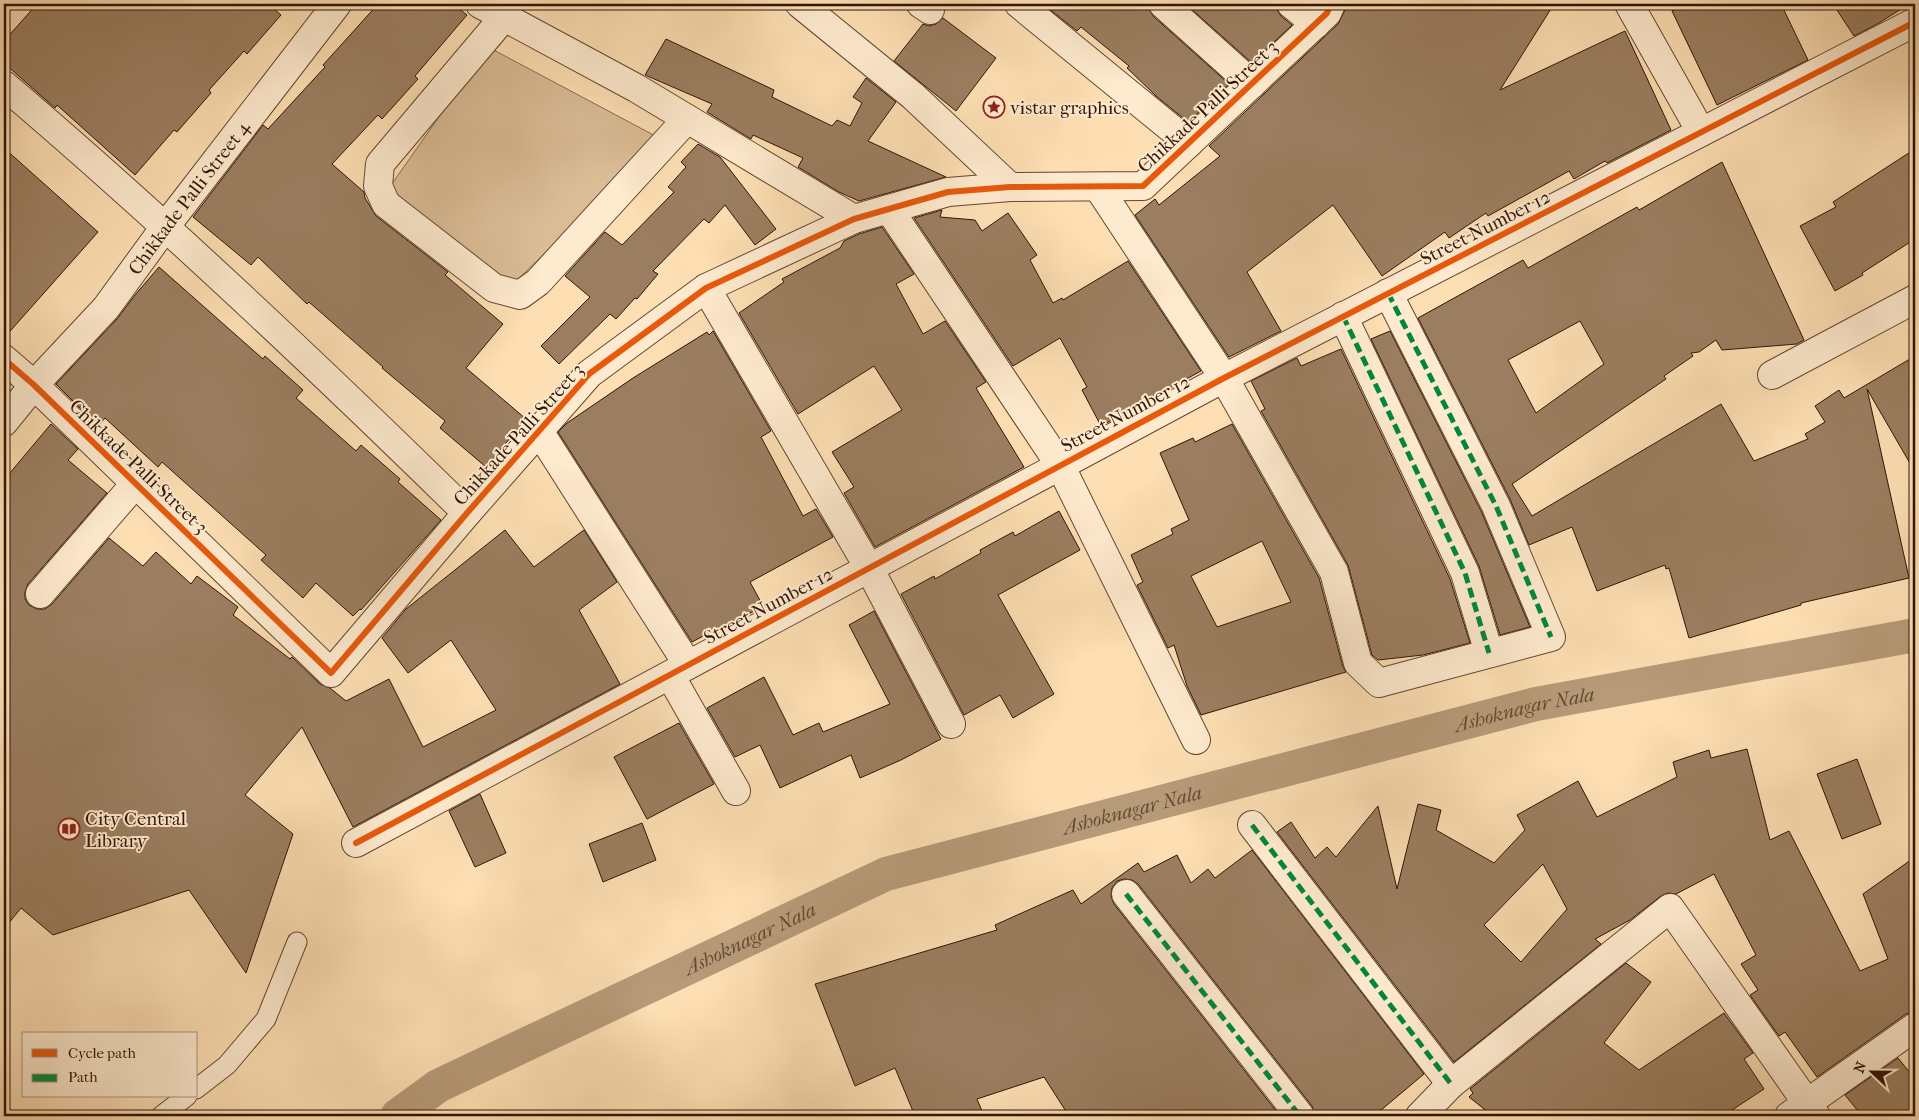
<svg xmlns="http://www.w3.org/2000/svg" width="1919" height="1120" viewBox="0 0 1919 1120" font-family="'IM FELL French Canon',serif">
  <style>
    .green { fill: #dabc96; stroke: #85684e }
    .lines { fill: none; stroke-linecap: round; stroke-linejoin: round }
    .canal { stroke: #b79a78; stroke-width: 34 }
    .building { fill: #9b7e60; stroke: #301406; fill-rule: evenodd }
    .service-casing { stroke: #634731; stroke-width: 21 }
    .minor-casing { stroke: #634731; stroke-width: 30 }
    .tertiary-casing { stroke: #634731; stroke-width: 30 }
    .service { stroke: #feeace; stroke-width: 19 }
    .minor { stroke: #feeace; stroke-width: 28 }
    .tertiary { stroke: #feeace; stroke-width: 28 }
    .quiet { stroke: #00873e; stroke-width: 5; stroke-dasharray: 10 5; stroke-linecap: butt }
    .cycleway-casing { stroke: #feeace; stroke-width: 9 }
    .cycleway { stroke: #e8590c; stroke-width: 6 }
    .labels { text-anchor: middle; stroke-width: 4; stroke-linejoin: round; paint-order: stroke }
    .street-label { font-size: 19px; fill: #301406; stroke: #feeace }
    .poi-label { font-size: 19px; fill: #301406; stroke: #feeace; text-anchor: start }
    .water-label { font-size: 20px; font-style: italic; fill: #664a34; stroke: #feeace }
  </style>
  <rect width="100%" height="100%" fill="#fddfb3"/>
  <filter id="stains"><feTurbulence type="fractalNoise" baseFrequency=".004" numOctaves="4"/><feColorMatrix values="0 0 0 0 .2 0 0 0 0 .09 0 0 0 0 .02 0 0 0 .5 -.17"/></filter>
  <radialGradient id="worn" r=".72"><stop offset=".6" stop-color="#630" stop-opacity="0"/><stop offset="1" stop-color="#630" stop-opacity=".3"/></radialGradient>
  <path class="green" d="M488 47 661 139 499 298 389 188Z"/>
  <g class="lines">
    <path class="canal" id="s1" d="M397 1116 438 1086 886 874 1536 704 1915 635"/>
  </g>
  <g class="building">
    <path d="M37 4H268L281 15 247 54 244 51 209 90 211 93 177 132 174 130 135 175 57 105 55 108 4 63V41Z"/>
    <path d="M378 4H453L467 15 415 76 418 79 382 119 378 115 332 164 364 192 365 198 376 216 448 272 445 275 503 324 466 368 526 419 486 467 440 428 445 421 382 368 383 367 309 302 307 304 258 257 251 265 193 217 263 125 268 129 325 67 323 65Z"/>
    <path d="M1043 4H1147L1153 16 1229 84 1188 122 1156 96 1127 68 1129 66 1081 27 1077 31Z"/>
    <path d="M1190 4H1276L1277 10 1281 16 1292 25 1252 63 1188 6Z"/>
    <path d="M1346 4H1554L1500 90 1625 31 1671 130 1607 163 1605 161 1574 179 1569 171 1488 216 1486 213 1449 238 1445 232 1382 276 1333 205 1247 272 1281 331 1229 357 1135 215 1155 199 1159 205 1220 156 1209 146 1338 24 1345 10Z"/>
    <path d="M1688 4H1781L1808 60 1717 105 1672 11Z"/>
    <path d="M1833 4H1909L1879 23 1854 36Z"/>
    <path d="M943 18 996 58 956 111 894 61 923 24 929 26 936 24Z"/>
    <path d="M666 39 774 90 772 97 832 126 837 120 850 126 862 103 853 97 866 78 896 102 868 141 946 177 859 201 839 192 798 167 803 158 753 135 751 139 707 112 712 104 645 75Z"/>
    <path d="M698 144 720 157 776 229 755 245 725 205 709 223 704 219 653 271 658 274 637 299 635 298 616 319 610 314 559 364 541 346 590 297 565 276 605 232 622 245 674 192 668 187 686 167 681 162Z"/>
    <path d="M4 148 98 232 4 338Z"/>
    <path d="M1915 149V239L1862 273 1863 275 1835 291 1800 226 1836 207 1833 202Z"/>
    <path d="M1722 162 1804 340 1797 344 1722 350 1716 340 1699 352 1691 353 1693 356 1664 376 1666 379 1512 484 1532 516 1721 404 1754 461 1808 439 1805 434 1825 422 1815 406 1839 390 1844 398 1915 356V472L1867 389 1909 578 1801 603V605L1689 638 1669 568 1666 569 1665 565 1597 591 1572 527 1529 545 1510 499 1418 318 1523 260 1528 268 1637 207 1639 210ZM1580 321 1604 364 1536 413 1508 360Z"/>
    <path d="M942 210 940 217 975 220 982 231 1008 213 1037 255 1030 260 1053 303 1062 298 1063 300 1128 261 1201 371 1101 426 1082 390 1087 387 1060 338 1013 366 914 218Z"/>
    <path d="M882 227 914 274 896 284 923 334 945 321 986 382 976 388 1024 467 875 547 844 493 854 487 832 452 902 410 874 366 798 414 739 313 784 282 782 279 840 248 844 241 859 234Z"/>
    <path d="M159 267 263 359 265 356 303 390 296 398 356 451 361 445 400 479 398 482 441 520 361 610 360 609 353 616 316 583 303 598 261 560 266 555 162 462 158 467 105 418 98 426 56 384 117 319 135 295Z"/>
    <path d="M713 331 771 431 761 437 803 516 816 509 833 537 750 582 763 606 727 626 726 624 692 642 558 432 567 423 633 378 707 332 709 335Z"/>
    <path d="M1390 331 1482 513 1530 627 1500 635 1479 566 1371 339Z"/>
    <path d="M1341 349 1450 579 1470 643 1423 655 1378 660 1372 655 1348 565 1261 411 1265 409 1251 381 1297 358 1301 366Z"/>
    <path d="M51 424 78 449 68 460 107 493 28 584 25 592V599L29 605 37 609H45L52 604 109 538 143 566 156 552 191 584 197 576 238 607 233 615 290 659 292 657 320 684 330 688 346 701 389 679 423 747 496 710 451 640 408 673 382 638 406 609 505 530 534 567 584 530 617 582 579 610 620 684 353 827 302 727 245 795 293 834 246 973 189 890 53 935 21 908 4 929V480Z"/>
    <path d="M1232 424 1319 578 1343 667 1346 672 1201 715 1187 686 1174 645 1168 648 1137 585 1143 582 1131 555 1173 534 1171 529 1189 520 1160 453 1193 438 1195 442ZM1262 541 1291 602 1217 627 1191 576Z"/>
    <path d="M1059 511 1080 550 998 595 1054 694 1013 718 1000 695 964 715 901 594 934 576 935 579 981 553 980 550 1013 532 1015 536Z"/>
    <path d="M874 611 941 739 901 760 860 778 851 755 780 788 760 745 735 757 707 708 764 677 793 735 819 723 823 732 890 704 849 625Z"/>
    <path d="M679 723 714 784 647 819 614 757Z"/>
    <path d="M1747 749 1770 840 1789 831 1860 971 1888 959 1863 894 1915 857V1012L1906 1014 1817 1077 1785 1032 1779 1036 1750 995 1758 990 1741 964 1756 955 1714 874 1676 894 1668 893 1661 896 1630 920 1595 939 1601 944 1454 1062 1277 832 1291 822 1315 858 1327 847 1336 857 1378 806 1397 889 1418 804 1441 810 1436 830 1494 863 1525 830 1517 815 1578 781 1597 817 1677 777 1673 762 1709 750 1711 758ZM1543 864 1567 909 1521 962 1484 925Z"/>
    <path d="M1857 759 1881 824 1842 839 1817 774Z"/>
    <path d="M480 794 506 853 475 867 449 811Z"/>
    <path d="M642 823 656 860 603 882 589 844Z"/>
    <path d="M1252 850 1424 1074 1374 1116H1315L1312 1106 1138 884 1132 880 1124 879 1117 881 1112 888 1111 896 1114 904 1280 1116H1069L1044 1077 977 1099 984 1116H915L895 1068 855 1086 815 984 997 930 995 925 1073 890 1081 904 1138 863 1144 872 1177 855 1191 883 1208 869 1215 878Z"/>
    <path d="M1626 963 1651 982 1604 1043 1639 1070 1724 1013 1753 1053 1744 1059 1764 1089 1723 1116H1493L1469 1097 1473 1093 1470 1089Z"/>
    <path d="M1898 1058 1915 1079V1116H1862L1845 1095Z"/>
  </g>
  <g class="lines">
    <g class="service-casing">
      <g id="service">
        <path d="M196 1089 227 1065 266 1019 297 942"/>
        <path d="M161 1116 187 1096"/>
      </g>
    </g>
    <g class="minor-casing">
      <g id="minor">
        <path d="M480 4 636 88 854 219"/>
        <path d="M800 4 913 96 1010 187"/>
        <path d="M921 4 930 10"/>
        <path d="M1019 4 1189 143"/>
        <path d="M1163 4 1252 84"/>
        <path d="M1291 4 1316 24"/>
        <path d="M1629 4 1701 132"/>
        <path d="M504 17 380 164 378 186 386 204 494 288 520 295 538 282 687 119"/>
        <path d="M4 85C164 221 317 366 467 513"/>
        <path d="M1098 187 1224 378 1334 572 1358 663 1379 683 1551 637 1496 506 1388 293"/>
        <path d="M889 209 1060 465 1196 740"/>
        <path d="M706 288 869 568 951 724"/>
        <path d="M1343 316 1465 573 1489 653"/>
        <path d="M4 359 34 385 331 673 467 513 589 374 706 288 854 219 948 192 1010 187 1143 186 1327 13 1331 4"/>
        <path d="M1772 375 1915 299"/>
        <path d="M539 431 688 665"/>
        <path d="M40 594 135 484"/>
        <path d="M670 675 736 791"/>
        <path d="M1252 825 1451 1084"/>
        <path d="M356 843 1224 378 1915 22"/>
        <path d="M1126 894 1300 1116"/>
        <path d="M1420 1116 1451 1084 1670 908 1816 1116"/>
        <path d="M1789 1116 1915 1027"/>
      </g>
    </g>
    <g class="tertiary-casing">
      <g id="tertiary">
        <path id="s2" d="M4 422 34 385 106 308 165 227 337 4"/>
      </g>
    </g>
    <use href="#service" class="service"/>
    <use href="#minor" class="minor"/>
    <use href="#tertiary" class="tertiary"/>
    <g class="quiet">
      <path d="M1388 293 1496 506 1551 637"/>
      <path d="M1343 316 1465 573 1489 653"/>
      <path d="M1252 825 1451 1084"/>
      <path d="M1126 894 1300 1116"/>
    </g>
    <g class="cycleway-casing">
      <g id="cycleway">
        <path d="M4 359 34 385 331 673 467 513 589 374 706 288 854 219 948 192 1010 187 1143 186 1327 13 1331 4"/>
        <path d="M356 843 1224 378 1915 22"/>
      </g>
    </g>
    <use href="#cycleway" class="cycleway"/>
  </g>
  <defs>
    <g id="sight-ring" transform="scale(1.125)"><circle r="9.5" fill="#feeace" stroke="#8f2418" stroke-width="1.5"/><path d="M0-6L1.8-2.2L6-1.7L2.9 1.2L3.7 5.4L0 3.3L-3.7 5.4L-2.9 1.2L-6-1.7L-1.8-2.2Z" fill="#8f2418"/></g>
    <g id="library-ring" transform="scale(1.125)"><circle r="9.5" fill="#feeace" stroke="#8f2418" stroke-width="1.5"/><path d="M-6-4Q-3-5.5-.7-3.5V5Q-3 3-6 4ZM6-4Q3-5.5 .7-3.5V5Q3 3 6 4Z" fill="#8f2418"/></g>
  </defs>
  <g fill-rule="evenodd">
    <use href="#sight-ring" x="994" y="107"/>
    <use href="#library-ring" x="69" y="829"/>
  </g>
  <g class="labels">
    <g class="street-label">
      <text transform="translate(1207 106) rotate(-43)" y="7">Chikkade Palli Street 3</text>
      <text dy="7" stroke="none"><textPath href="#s2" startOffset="291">Chikkade Palli Street 4</textPath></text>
      <text transform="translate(1485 227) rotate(-27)" y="7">Street Number 12</text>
      <text transform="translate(1125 413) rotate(-28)" y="7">Street Number 12</text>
      <text transform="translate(518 434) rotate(-48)" y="7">Chikkade Palli Street 3</text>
      <text transform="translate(139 466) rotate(44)" y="7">Chikkade Palli Street 3</text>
      <text transform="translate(768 605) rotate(-28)" y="7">Street Number 12</text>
    </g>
    <g class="poi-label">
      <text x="1010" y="114">vistar graphics</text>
      <text x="85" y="825">City Central<tspan x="85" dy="22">Library</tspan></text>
    </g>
    <g class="water-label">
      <text dy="7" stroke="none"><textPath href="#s1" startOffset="1206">Ashoknagar Nala</textPath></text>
      <text dy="7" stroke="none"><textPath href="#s1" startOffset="801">Ashoknagar Nala</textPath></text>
      <text dy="7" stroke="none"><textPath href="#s1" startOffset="396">Ashoknagar Nala</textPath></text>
    </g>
  </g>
  <rect width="1919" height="1120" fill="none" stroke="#fddfb3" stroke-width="20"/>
  <rect x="5" y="5" width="1909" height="1110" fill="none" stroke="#301406" stroke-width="2.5"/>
  <rect x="10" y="10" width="1899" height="1100" fill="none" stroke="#301406"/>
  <rect x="22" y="1032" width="175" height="65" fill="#feeace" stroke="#ac947e"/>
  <rect x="32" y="1049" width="25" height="8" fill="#e8590c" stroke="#ac947e"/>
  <text x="68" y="1058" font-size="15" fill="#301406">Cycle path</text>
  <rect x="32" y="1074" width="25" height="8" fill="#00873e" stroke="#ac947e"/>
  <text x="68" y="1082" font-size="15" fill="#301406">Path</text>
  <g transform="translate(1872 1072) rotate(292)" stroke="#feeace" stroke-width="4" paint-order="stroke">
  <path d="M0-4L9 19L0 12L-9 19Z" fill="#301406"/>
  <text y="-8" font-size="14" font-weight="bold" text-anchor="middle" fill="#301406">N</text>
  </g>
  <rect width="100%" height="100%" filter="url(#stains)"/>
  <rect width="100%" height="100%" fill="url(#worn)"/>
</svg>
